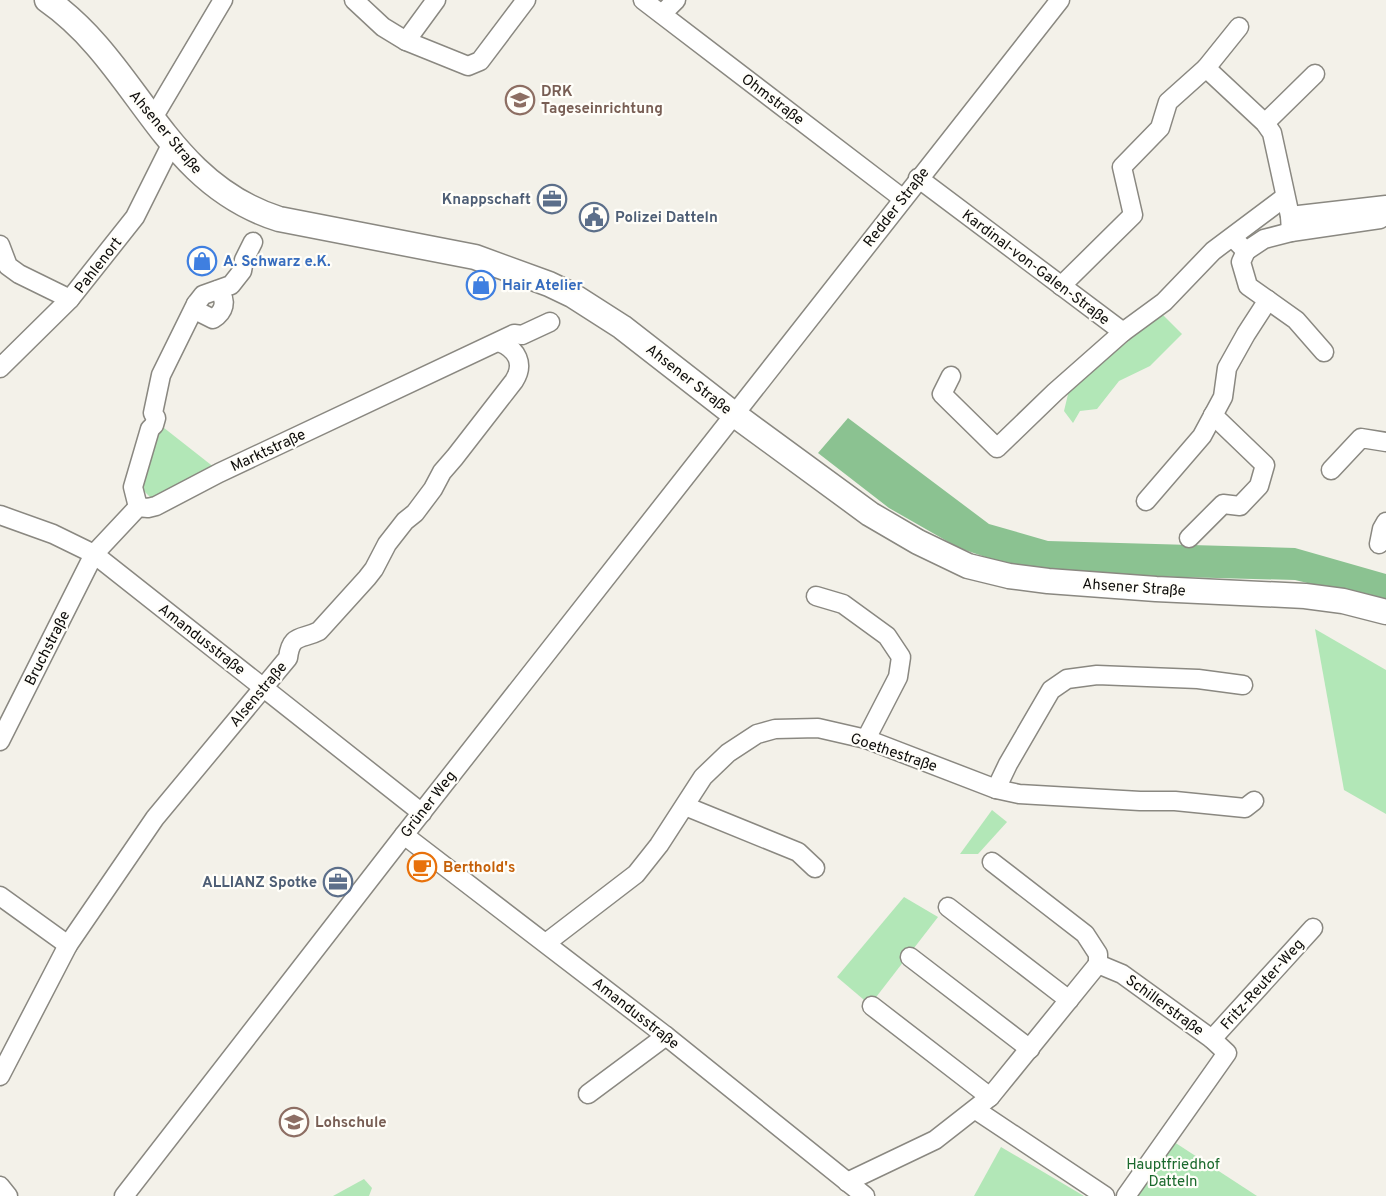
<svg xmlns="http://www.w3.org/2000/svg" width="1386" height="1196" viewBox="0 0 1386 1196" font-family="Overpass,sans-serif">
  <style>
    .green { fill: #b2e7b7 }
    .forest { fill: #8bc291 }
    .lines { fill: none; stroke-linecap: round; stroke-linejoin: round }
    .minor-casing { stroke: #8a8881; stroke-width: 21 }
    .major-casing { stroke: #8a8881; stroke-width: 27 }
    .minor { stroke: #fff; stroke-width: 18 }
    .major { stroke: #fff; stroke-width: 24 }
    .labels { text-anchor: middle; stroke-width: 4.5; stroke-linejoin: round; paint-order: stroke }
    .education-label { font-size: 15px; font-weight: bold; fill: #785e54; stroke: #fffef9; text-anchor: start }
    .street-label { font-size: 15px; fill: #0e0d0b; stroke: #fffef9 }
    .service-label { font-size: 15px; font-weight: bold; fill: #4e5e75; stroke: #fffef9; text-anchor: end }
    .shop-label { font-size: 15px; font-weight: bold; fill: #366cbe; stroke: #fffef9; text-anchor: start }
    .food-label { font-size: 15px; font-weight: bold; fill: #c56008; stroke: #fffef9; text-anchor: start }
    .park-label { font-size: 15px; fill: #1a692c; stroke: #fffef9 }
  </style>
  <rect width="100%" height="100%" fill="#f3f1e9"/>
  <g class="green">
    <path d="M1162 314 1182 334 1150 366 1119 381 1097 409 1080 411 1073 423 1064 411 1070 386 1104 353 1125 344 1151 318Z"/>
    <path d="M159 424 215 468 152 499 143 490 141 485Z"/>
    <path d="M1315 629 1386 670V814L1344 790Z"/>
    <path d="M992 810 1007 822 978 854H960Z"/>
    <path d="M904 897 938 917 870 1005 837 977Z"/>
    <path d="M1168 1138 1257 1196H1127Z"/>
    <path d="M1001 1147 1084 1196H974Z"/>
    <path d="M364 1179 372 1188 369 1196H333Z"/>
  </g>
  <path class="forest" d="M848 418 989 524 1048 541 1295 548 1386 574V602L1295 580 1068 574 1003 563 959 548 889 508 818 453Z"/>
  <g class="lines">
    <g class="minor-casing">
      <g id="minor">
        <path d="M354 0 383 27 406 41 468 66 480 61 526 0"/>
        <path d="M643 0 902 198"/>
        <path d="M662 14 676 0"/>
        <path d="M406 41 436 0"/>
        <path d="M1206 68 1265 123 1272 133 1290 216 1291 232"/>
        <path d="M153 118 223 0"/>
        <path d="M1265 123 1315 74"/>
        <path d="M918 178 1123 332 1164 302 1213 251 1285 197"/>
        <path d="M1290 216 1386 205"/>
        <path d="M1233 238 1246 251 1264 239 1291 232 1380 219 1386 214"/>
        <path d="M0 245 8 266 19 274 70 299"/>
        <path d="M1246 251 1241 262 1248 286 1296 320 1324 352"/>
        <path d="M1061 286 1133 215 1122 167 1160 128 1168 102 1206 68 1239 27"/>
        <path d="M196 304 199 312 213 319C224 312 228 301 218 290"/>
        <path d="M0 368 70 299 135 217 172 143"/>
        <path d="M951 376 942 394 997 448 1055 392 1123 332"/>
        <path d="M1331 470 1361 438 1386 442"/>
        <path d="M1146 501 1202 436 1223 397 1227 368 1246 334 1268 300"/>
        <path d="M138 507 133 487 150 429 154 425 156 418 153 413 161 375 196 304 203 295 231 285 242 271 244 260 253 242"/>
        <path d="M0 515 53 534 94 554 422 813"/>
        <path d="M1189 538 1223 504 1240 506 1259 486 1265 465 1213 415"/>
        <path d="M1379 544 1382 529 1386 522"/>
        <path d="M816 596 843 604 887 636 901 657 898 677 866 739"/>
        <path d="M0 741 94 554 138 507 148 508 156 506 219 473 514 334 522 335 550 322"/>
        <path d="M996 789 1008 764 1051 690 1067 679 1097 675 1198 679 1243 685"/>
        <path d="M685 806 798 852 815 868"/>
        <path d="M404 835 666 1036 865 1196"/>
        <path d="M992 862 1085 934 1098 954V964"/>
        <path d="M0 896 68 945"/>
        <path d="M948 907 1069 1000"/>
        <path d="M546 943 636 874 659 845 703 777 728 753 757 734 775 729 818 728 866 739 996 789 1019 794 1140 801H1175L1245 808 1254 801"/>
        <path d="M910 957 1030 1049"/>
        <path d="M872 1006 990 1097"/>
        <path d="M1212 1039 1313 928"/>
        <path d="M0 1076 68 945 155 818 288 658C291 633 302 640 319 631L367 578 374 569 387 544 405 521 415 513 433 489 442 472 455 457 514 381C525 364 517 349 499 342"/>
        <path d="M588 1094 666 1036"/>
        <path d="M976 1110 1105 1196"/>
        <path d="M847 1182 935 1140 990 1097 1098 964 1122 974 1212 1039 1227 1053 1126 1196"/>
        <path d="M0 1186 8 1196"/>
        <path d="M124 1196 404 835 1060 0"/>
      </g>
    </g>
    <g class="major-casing">
      <path id="major" d="M47 0C139 64 162 182 279 219L475 257 549 284 572 295 622 327 735 415 870 514 918 542 968 566 1009 576 1048 581 1156 589 1305 596 1343 601 1386 612"/>
    </g>
    <use href="#minor" class="minor"/>
    <use href="#major" class="major"/>
  </g>
  <defs>
    <g id="school-ring" transform="scale(1.5)"><circle r="9.5" fill="#fffef9" stroke="#8d6e63" stroke-width="1.5"/><path d="M0-5L7-2L0 1L-7-2ZM-4 1L0 2.5L4 1V4Q0 6-4 4Z" fill="#8d6e63"/></g>
    <g id="office-ring" transform="scale(1.5)"><circle r="9.5" fill="#fffef9" stroke="#5c6f8a" stroke-width="1.5"/><path d="M-6-3h4V-5.5h4V-3h4V5H-6ZM-1-4.5V-3h2v-1.5ZM-6 0V1H6V0Z" fill="#5c6f8a"/></g>
    <g id="civic-ring" transform="scale(1.5)"><circle r="9.5" fill="#fffef9" stroke="#5c6f8a" stroke-width="1.5"/><path d="M-.6-6.5H3V-4.5H.6V-3L4-1V1h2V6H-6V1h2V-1L-.6-3ZM-1.2 2.5V6h2.4V2.5Z" fill="#5c6f8a"/></g>
    <g id="shop-ring" transform="scale(1.5)"><circle r="9.5" fill="#fffef9" stroke="#3f7fe0" stroke-width="1.5"/><path d="M-5-2.5h2.3a2.7 3.5 0 0 1 5.4 0H5L5.5 6h-11ZM-1.5-2.5h3a1.5 2.3 0 0 0-3 0Z" fill="#3f7fe0"/></g>
    <g id="cafe-ring" transform="scale(1.5)"><circle r="9.5" fill="#fffef9" stroke="#e8710a" stroke-width="1.5"/><path d="M-5.5-4.5H6V0H3Q3 3.5 0 3.5H-2.5Q-5.5 3.5-5.5 0ZM3-3.2v2h1.7v-2ZM-6 4.5H4V6H-6Z" fill="#e8710a"/></g>
  </defs>
  <g fill-rule="evenodd">
    <use href="#school-ring" x="520" y="100"/>
    <use href="#office-ring" x="552" y="199"/>
    <use href="#civic-ring" x="594" y="217"/>
    <use href="#shop-ring" x="202" y="261"/>
    <use href="#shop-ring" x="481" y="285"/>
    <use href="#cafe-ring" x="422" y="867"/>
    <use href="#office-ring" x="338" y="882"/>
    <use href="#school-ring" x="294" y="1122"/>
  </g>
  <g class="labels">
    <g class="education-label">
      <text x="541" y="96">DRK<tspan x="541" dy="17">Tageseinrichtung</tspan></text>
      <text x="315" y="1127">Lohschule</text>
    </g>
    <g class="street-label">
      <text transform="translate(773 99) rotate(37)" y="5">Ohmstraße</text>
      <text transform="translate(166 132) rotate(50)" y="5">Ahsener Straße</text>
      <text transform="translate(896 207) rotate(-52)" y="5">Redder Straße</text>
      <text transform="translate(98 265) rotate(-52)" y="5">Pahlenort</text>
      <text transform="translate(1036 267) rotate(37)" y="5">Kardinal-von-Galen-Straße</text>
      <text transform="translate(689 379) rotate(38)" y="5">Ahsener Straße</text>
      <text transform="translate(268 450) rotate(-25)" y="5">Marktstraße</text>
      <text transform="translate(1134 587) rotate(4)" y="5">Ahsener Straße</text>
      <text transform="translate(202 639) rotate(38)" y="5">Amandusstraße</text>
      <text transform="translate(47 648) rotate(-63)" y="5">Bruchstraße</text>
      <text transform="translate(258 694) rotate(-50)" y="5">Alsenstraße</text>
      <text transform="translate(894 752) rotate(19)" y="5">Goethestraße</text>
      <text transform="translate(428 804) rotate(-52)" y="5">Grüner Weg</text>
      <text transform="translate(1262 984) rotate(-48)" y="5">Fritz-Reuter-Weg</text>
      <text transform="translate(1165 1005) rotate(36)" y="5">Schillerstraße</text>
      <text transform="translate(636 1013) rotate(38)" y="5">Amandusstraße</text>
    </g>
    <g class="service-label">
      <text x="531" y="204">Knappschaft</text>
      <text x="615" y="222" text-anchor="start">Polizei Datteln</text>
      <text x="317" y="887">ALLIANZ Spotke</text>
    </g>
    <g class="shop-label">
      <text x="223" y="266">A. Schwarz e.K.</text>
      <text x="502" y="290">Hair Atelier</text>
    </g>
    <g class="food-label">
      <text x="443" y="872">Berthold's</text>
    </g>
    <g class="park-label">
      <text x="1173" y="1169">Hauptfriedhof<tspan x="1173" dy="17">Datteln</tspan></text>
    </g>
  </g>
</svg>
